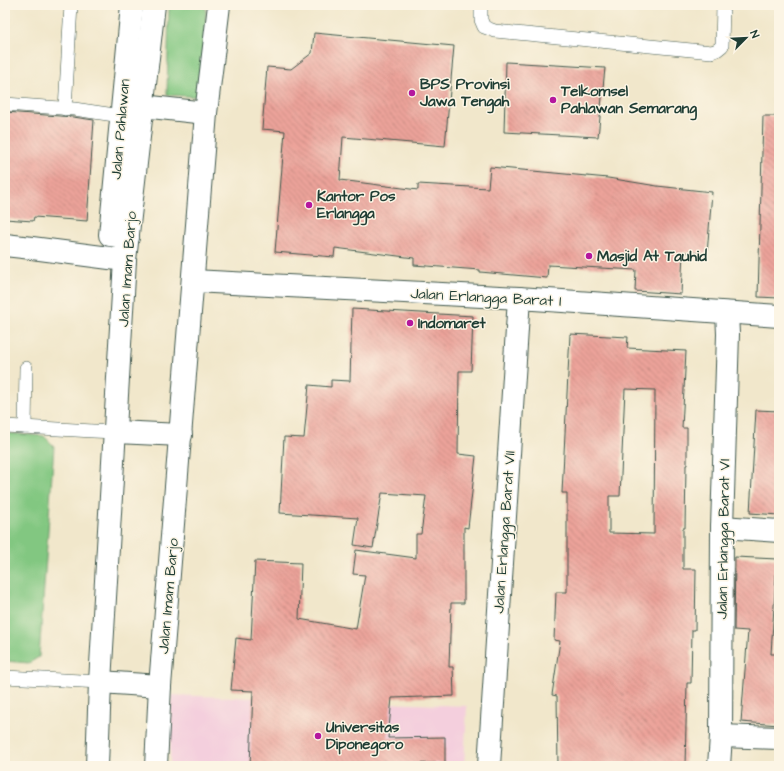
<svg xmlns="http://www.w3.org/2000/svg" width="784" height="771" viewBox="0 0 784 771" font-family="'Architects Daughter',sans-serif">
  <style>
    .built { fill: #f4cfdd }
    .green { fill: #82c781; stroke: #50825a }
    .building { fill: url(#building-back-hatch); fill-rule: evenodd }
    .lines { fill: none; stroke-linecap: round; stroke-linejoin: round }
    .lane-casing { stroke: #3e564b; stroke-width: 14 }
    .street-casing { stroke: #3e564b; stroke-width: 24 }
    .lane { stroke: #fff; stroke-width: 13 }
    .street { stroke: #fff; stroke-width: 22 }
    .poi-dot { fill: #b5179e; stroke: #fcf5e5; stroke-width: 1.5 }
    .labels { text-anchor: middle; stroke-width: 3; stroke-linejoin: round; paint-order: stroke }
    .poi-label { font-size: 15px; font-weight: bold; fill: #1f3d34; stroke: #fcf5e5; text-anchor: start }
    .street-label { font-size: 15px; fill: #1f3d34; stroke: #fcf5e5 }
  </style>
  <defs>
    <pattern id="building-back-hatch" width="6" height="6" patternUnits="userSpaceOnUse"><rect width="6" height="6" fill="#eca39a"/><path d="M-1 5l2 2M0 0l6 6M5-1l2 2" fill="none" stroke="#bf867e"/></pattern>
  </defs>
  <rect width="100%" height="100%" fill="#fcf5e5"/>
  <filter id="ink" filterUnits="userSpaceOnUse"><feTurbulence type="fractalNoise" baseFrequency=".025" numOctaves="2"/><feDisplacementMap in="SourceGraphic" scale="8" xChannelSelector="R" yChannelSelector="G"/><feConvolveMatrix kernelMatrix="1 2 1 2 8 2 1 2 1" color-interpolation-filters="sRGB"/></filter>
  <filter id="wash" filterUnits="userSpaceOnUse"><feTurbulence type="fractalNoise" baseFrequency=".012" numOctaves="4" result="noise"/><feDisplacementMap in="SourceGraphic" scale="16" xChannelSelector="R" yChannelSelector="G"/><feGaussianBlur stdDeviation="0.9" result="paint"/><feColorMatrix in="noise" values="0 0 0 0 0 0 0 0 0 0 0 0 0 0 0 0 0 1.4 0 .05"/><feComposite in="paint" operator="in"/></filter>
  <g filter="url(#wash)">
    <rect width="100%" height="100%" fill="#f1e7cb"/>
    <path class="built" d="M171 695 467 706 464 766H170Z"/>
    <g class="green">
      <path d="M169 5H206L204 97 167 95Z"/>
      <path d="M5 433 44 436 54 446 39 657 29 663 5 661Z"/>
    </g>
    <g id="blocks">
      <g class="building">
        <path d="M314 33 454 46 445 146 343 137 340 180 418 190V184L488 188 490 167 608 178 657 186 712 192 707 254 683 252 681 294 635 291 636 270 548 265 547 278 480 272V270L414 265V258L335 248 334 257 275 252 285 131 262 129 267 67 291 69 312 53Z"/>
        <path d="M506 62 605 68 598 137 504 132Z"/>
        <path d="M5 112 73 117 94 120 87 221 34 217 33 221 5 219Z"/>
        <path d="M763 116H779V298L758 297Z"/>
        <path d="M352 309 473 316 471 371H459L458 454 476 456 468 528 464 527V603H451L449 667H453L454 696 392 698 388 738 445 737V763L386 764V766H250L253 691 231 690 236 638 251 640 255 561 301 563 299 619 356 629 365 575 353 574 356 550 416 558V534H421L426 496 382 493 373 548 354 545 358 518 280 513 284 437 304 438 309 385 331 387V380L350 381Z"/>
        <path d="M570 334 628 337 627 348 686 351 682 428H687V465H686L685 528H683V569H696L695 630H692L691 683H687L685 766H558L557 696 552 695 560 641 554 640 556 592H567V493H562ZM625 389 655 390 654 534 609 533V496H620Z"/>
        <path d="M756 410 779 411V515L750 513Z"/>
        <path d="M735 557 777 559 771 654H779V725L741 722 748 631 734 630Z"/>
      </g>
    </g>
  </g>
  <g filter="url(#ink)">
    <use href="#blocks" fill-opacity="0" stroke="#3e564b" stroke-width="1"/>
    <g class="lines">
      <g class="lane-casing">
        <g id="lane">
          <path d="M481 5V20L484 27 495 31 712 52 717 50 722 46 723 5"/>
          <path d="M5 104 74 109 128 117"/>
          <path d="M65 109 71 5"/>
          <path d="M5 426 93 431 116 432"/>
          <path d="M25 427 26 368"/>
          <path d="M5 677 100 682"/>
        </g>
      </g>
      <g class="street-casing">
        <g id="street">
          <path d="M142 106 206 113"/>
          <path d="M128 237 110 235 132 5"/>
          <path d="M5 245 32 248 125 260"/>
          <path d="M193 281 519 298 779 316"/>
          <path d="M116 432 181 435"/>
          <path d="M722 527 779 531"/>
          <path d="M100 682 160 686"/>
          <path d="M721 736 779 738"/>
          <path d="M97 766 100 682 125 260 154 5"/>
          <path d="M156 766 160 686 206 113 219 5"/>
          <path d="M489 766 519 298"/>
          <path d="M719 766 721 736 722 527 728 334 727 313"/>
        </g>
      </g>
      <use href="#lane" class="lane"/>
      <use href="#street" class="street"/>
    </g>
  </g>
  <g class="poi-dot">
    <circle cx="412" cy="93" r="4"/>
    <circle cx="553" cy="100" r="4"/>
    <circle cx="309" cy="205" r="4"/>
    <circle cx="589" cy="256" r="4"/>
    <circle cx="410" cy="323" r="4"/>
    <circle cx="318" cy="736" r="4"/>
  </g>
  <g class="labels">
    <g class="poi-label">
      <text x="420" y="89">BPS Provinsi<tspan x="420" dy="17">Jawa Tengah</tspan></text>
      <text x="561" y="96">Telkomsel<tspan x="561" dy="17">Pahlawan Semarang</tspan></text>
      <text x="317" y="201">Kantor Pos<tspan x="317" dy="17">Erlangga</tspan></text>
      <text x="597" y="261">Masjid At Tauhid</text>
      <text x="418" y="328">Indomaret</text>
      <text x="326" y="732">Universitas<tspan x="326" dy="17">Diponegoro</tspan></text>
    </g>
    <g class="street-label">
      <text transform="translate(120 129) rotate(-85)" y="5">Jalan Pahlawan</text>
      <text transform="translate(127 269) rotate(-86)" y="5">Jalan Imam Barjo</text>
      <text transform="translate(486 297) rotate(3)" y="5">Jalan Erlangga Barat I</text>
      <text transform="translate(504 532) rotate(-86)" y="5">Jalan Erlangga Barat VII</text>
      <text transform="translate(723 539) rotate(-89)" y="5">Jalan Erlangga Barat VI</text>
      <text transform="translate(168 596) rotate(-85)" y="5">Jalan Imam Barjo</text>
    </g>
  </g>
  <rect width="784" height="771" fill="none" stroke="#fcf5e5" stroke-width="20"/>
  <g transform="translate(746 38) rotate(66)" stroke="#fcf5e5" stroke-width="3" paint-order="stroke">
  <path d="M0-3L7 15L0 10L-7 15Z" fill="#1f3d34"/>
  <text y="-6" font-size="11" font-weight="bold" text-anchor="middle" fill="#1f3d34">N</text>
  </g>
</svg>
